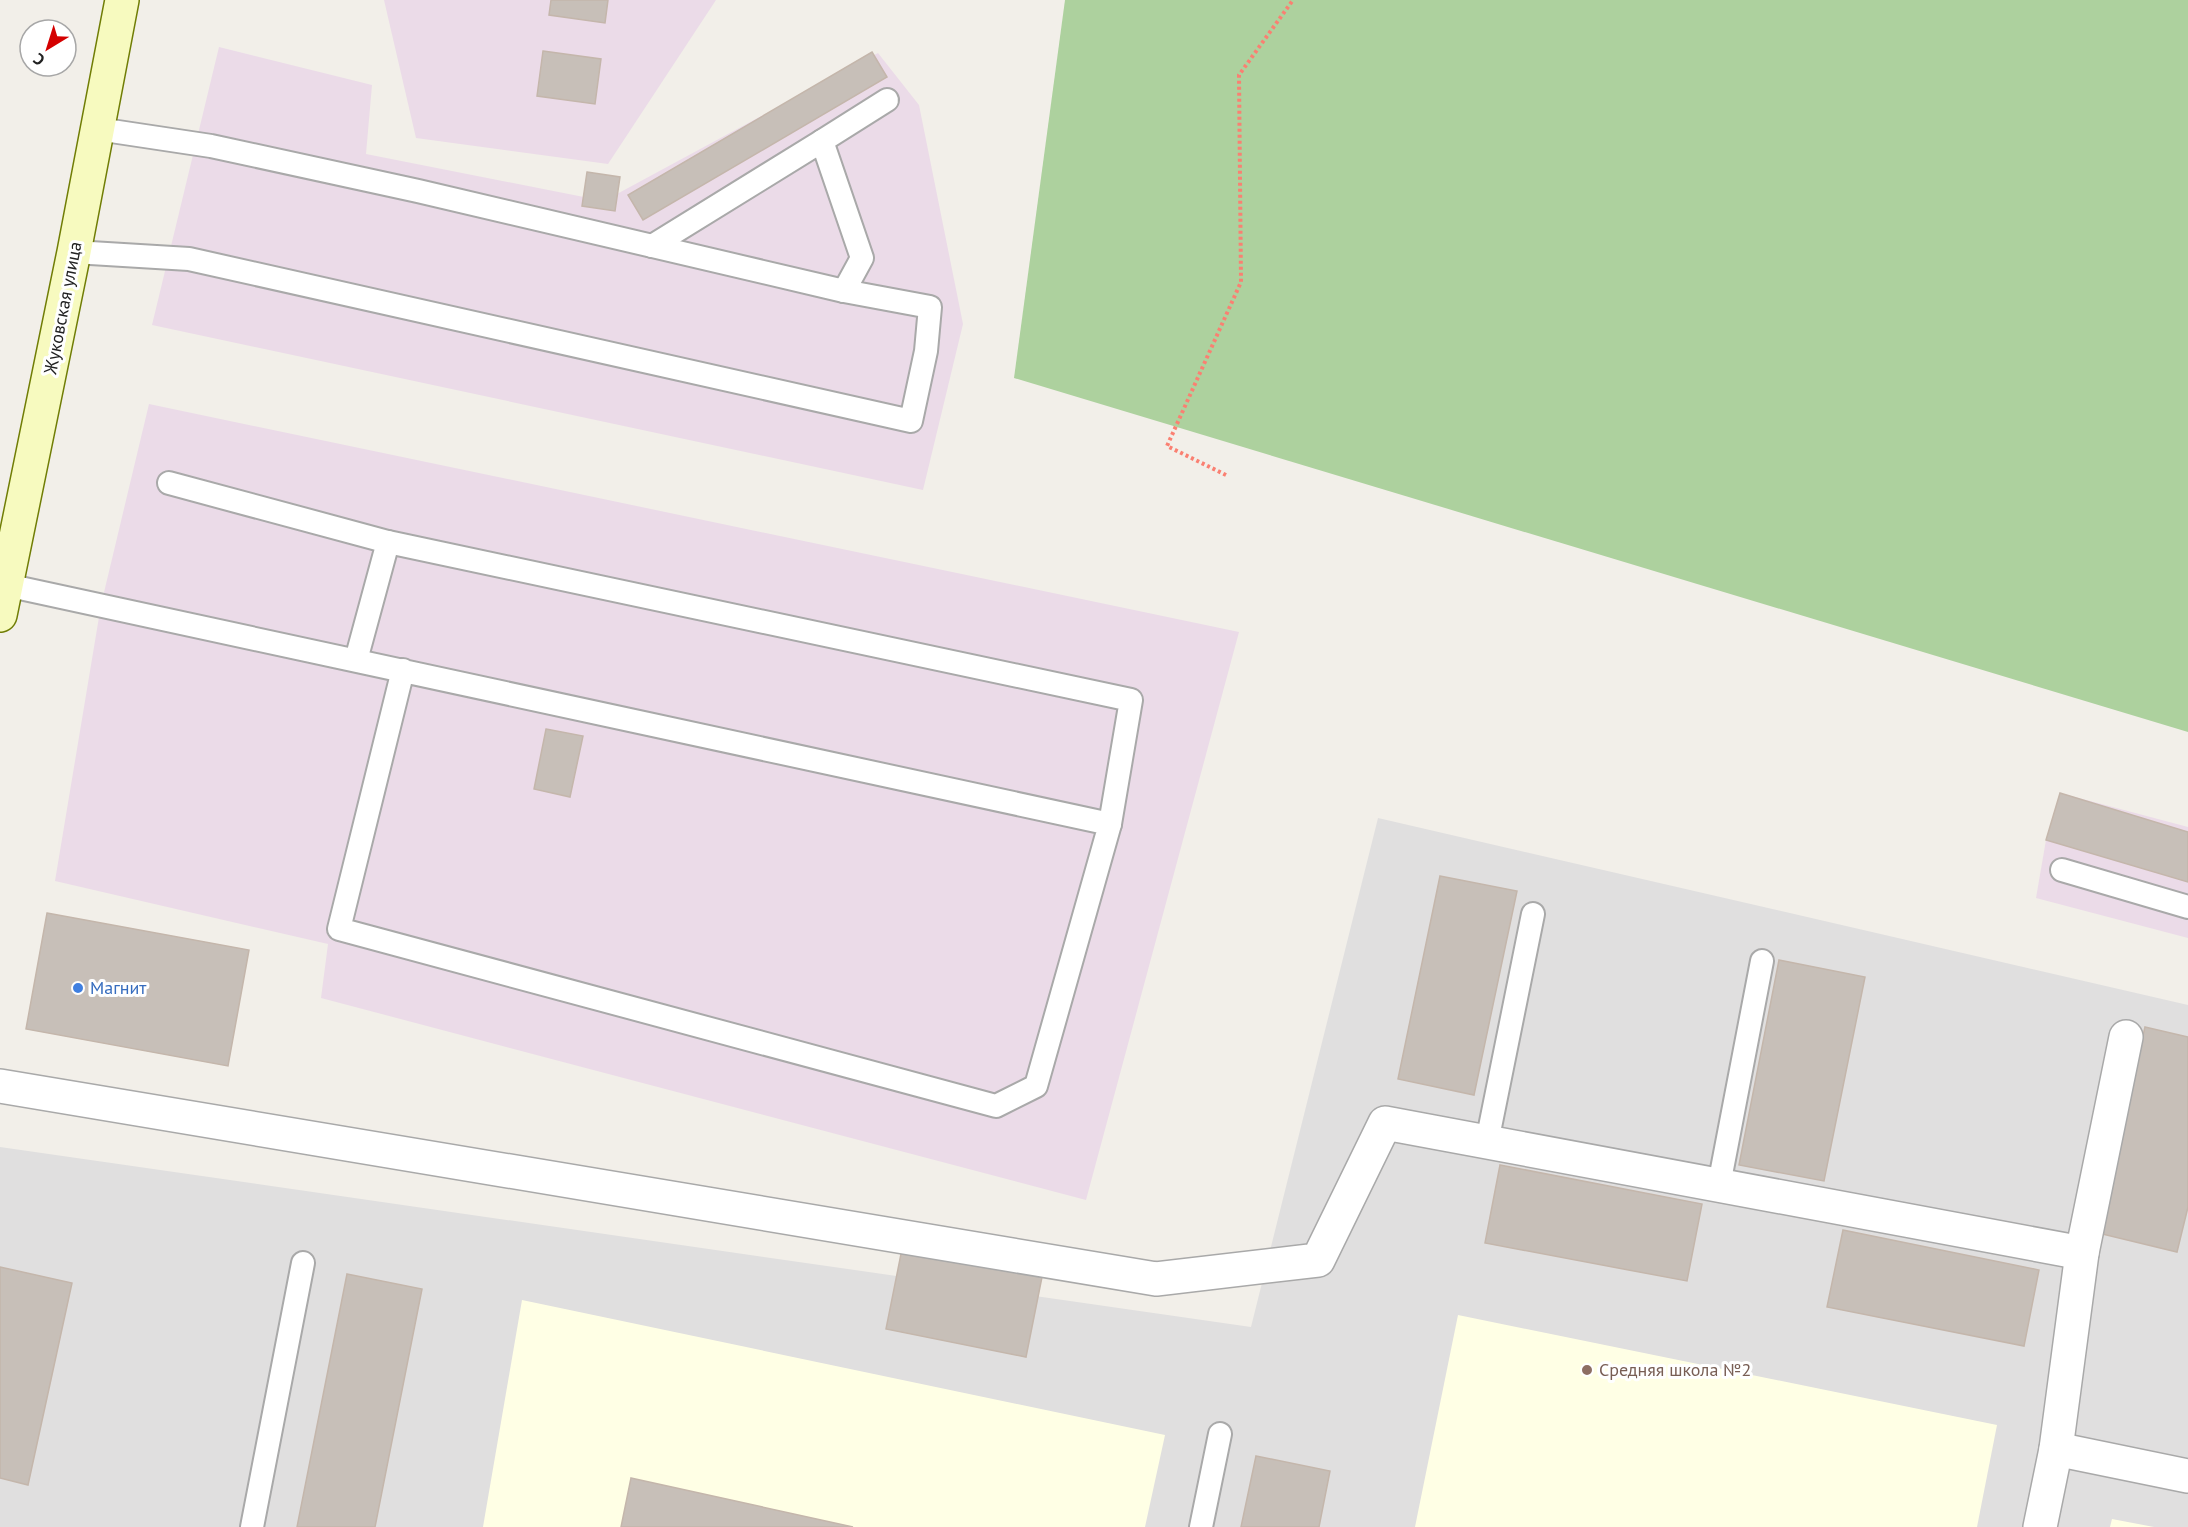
<svg xmlns="http://www.w3.org/2000/svg" width="2188" height="1527" viewBox="0 0 2188 1527" font-family="'PT Sans',sans-serif">
  <style>
    .residential { fill: #e0dfdf }
    .industrial { fill: #ebdbe8 }
    .education { fill: #ffffe5 }
    .forest { fill: #add19e }
    .building { fill: #c7bfb8; stroke: #c4b6ab; stroke-width: 1.5 }
    .lines { fill: none; stroke-linecap: round; stroke-linejoin: round }
    .service-casing { stroke: #a9a9a9; stroke-width: 26 }
    .minor-casing { stroke: #a9a9a9; stroke-width: 36 }
    .secondary-casing { stroke: #707d05; stroke-width: 36 }
    .path { stroke: #fa8072; stroke-width: 4; stroke-dasharray: 3 3; stroke-linecap: butt }
    .service { stroke: #fff; stroke-width: 22 }
    .minor { stroke: #fff; stroke-width: 33 }
    .secondary { stroke: #f7fabf; stroke-width: 33 }
    .shop-dot { fill: #3f7fe0; stroke: #fff; stroke-width: 2 }
    .education-dot { fill: #8d6e63; stroke: #fff; stroke-width: 2 }
    .labels { text-anchor: middle; stroke-width: 6; stroke-linejoin: round; paint-order: stroke }
    .street-label { font-size: 18px; fill: #222; stroke: #fff }
    .shop-label { font-size: 18px; fill: #366cbe; stroke: #fff; text-anchor: start }
    .education-label { font-size: 18px; fill: #785e54; stroke: #fff; text-anchor: start }
  </style>
  <rect width="100%" height="100%" fill="#f2efe9"/>
  <path class="residential" d="M1378 818 2188 1005V1527H0V1147L1251 1327Z"/>
  <g class="industrial">
    <path d="M384 0H716L608 164 416 138Z"/>
    <path d="M219 47 372 85 366 154 604 201 878 53 919 105 963 324 923 490 152 325Z"/>
    <path d="M149 404 1239 632 1086 1200 321 998 328 944 55 881 101 605Z"/>
    <path d="M2060 793 2188 827V938L2036 898 2046 840Z"/>
  </g>
  <g class="education">
    <path d="M522 1300 1165 1435 1145 1527H483Z"/>
    <path d="M1458 1315 1997 1425 1977 1527H1415Z"/>
    <path d="M2112 1519 2154 1527H2110Z"/>
  </g>
  <path class="forest" d="M1065 0H2188V732L1014 378Z"/>
  <g class="building">
    <path d="M551 0H608L605 23 549 15Z"/>
    <path d="M543 51 601 59 595 104 537 96Z"/>
    <path d="M872 52 887 77 643 220 628 195Z"/>
    <path d="M587 172 620 177 615 211 582 206Z"/>
    <path d="M546 729 583 736 570 797 534 789Z"/>
    <path d="M2060 793 2188 832V882L2046 840Z"/>
    <path d="M1440 876 1517 891 1474 1095 1398 1079Z"/>
    <path d="M47 913 249 950 228 1066 26 1029Z"/>
    <path d="M1779 960 1865 977 1824 1181 1739 1165Z"/>
    <path d="M2145 1027 2188 1037V1207L2177 1252 2098 1233Z"/>
    <path d="M1500 1165 1702 1204 1687 1281 1485 1243Z"/>
    <path d="M1843 1230 2039 1270 2024 1346 1827 1307Z"/>
    <path d="M902 1249 1042 1277 1026 1357 886 1329Z"/>
    <path d="M0 1267 72 1283 28 1485 0 1478Z"/>
    <path d="M347 1274 422 1289 375 1527H297Z"/>
    <path d="M1256 1456 1330 1471 1319 1527H1241Z"/>
    <path d="M631 1478 853 1527H621Z"/>
  </g>
  <g class="lines">
    <g class="service-casing">
      <g id="service">
        <path d="M822 141 887 100"/>
        <path d="M652 246 822 141 862 258 844 291"/>
        <path d="M74 252 189 259 911 421 926 351 930 307 844 291 418 191 211 146 98 129"/>
        <path d="M169 483 388 542 356 660"/>
        <path d="M388 542 1131 700 1110 824"/>
        <path d="M6 585 1110 824 1036 1086 996 1106 339 929 403 670"/>
        <path d="M2062 870 2188 907"/>
        <path d="M1487 1142 1533 914"/>
        <path d="M1719 1185 1762 961"/>
        <path d="M252 1527 303 1263"/>
        <path d="M1201 1527 1220 1434"/>
      </g>
    </g>
    <g class="minor-casing">
      <g id="minor">
        <path d="M0 1086 1156 1279 1318 1260 1385 1123 2082 1253"/>
        <path d="M2056 1449 2188 1476"/>
        <path d="M2040 1527 2056 1449 2082 1253 2126 1037"/>
      </g>
    </g>
    <g class="secondary-casing">
      <path id="secondary" d="M0 615 74 252 122 0"/>
    </g>
    <path class="path" d="M1226 475 1167 446 1241 282 1239 75 1293 0"/>
    <use href="#service" class="service"/>
    <use href="#minor" class="minor"/>
    <use href="#secondary" class="secondary"/>
  </g>
  <circle class="shop-dot" cx="78" cy="988" r="6"/>
  <circle class="education-dot" cx="1587" cy="1370" r="6"/>
  <g class="labels">
    <g class="street-label">
      <text transform="translate(63 308) rotate(-79)" y="6">Жуковская улица</text>
    </g>
    <g class="shop-label">
      <text x="90" y="994">Магнит</text>
    </g>
    <g class="education-label">
      <text x="1599" y="1376">Средняя школа №2</text>
    </g>
  </g>
  <g transform="translate(48 48) rotate(218)"><circle r="28" fill="#ffffff" stroke="#a7a7a7" stroke-width="1.5"/>
  <path d="M0-4.5L10 22L0 15L-10 22Z" fill="#d40000"/>
  <text y="-9" font-size="16" font-weight="bold" text-anchor="middle" fill="#222222">С</text>
  </g>
</svg>
